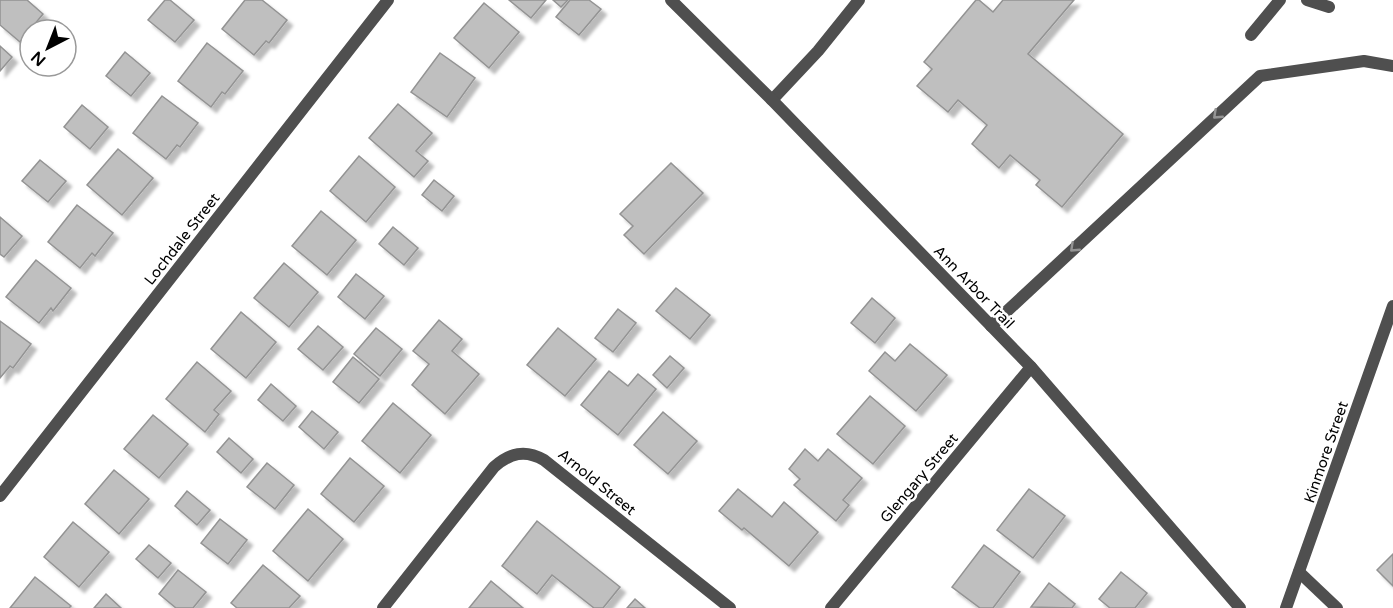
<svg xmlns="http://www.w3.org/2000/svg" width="1393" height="608" viewBox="0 0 1393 608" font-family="'Varela Round',sans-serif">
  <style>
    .building { fill: #bfbfbf; stroke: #939393; stroke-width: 1.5; filter: url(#shadow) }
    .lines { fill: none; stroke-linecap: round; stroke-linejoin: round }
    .service { stroke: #4f4f4f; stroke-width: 12 }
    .minor { stroke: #4f4f4f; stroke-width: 12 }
    .tertiary { stroke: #4f4f4f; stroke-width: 12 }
    .oneway { stroke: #959595 }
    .labels { text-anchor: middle; stroke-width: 5; stroke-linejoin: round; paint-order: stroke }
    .street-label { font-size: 15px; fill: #000; stroke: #fff }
  </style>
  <defs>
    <filter id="shadow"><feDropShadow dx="5.5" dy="5.5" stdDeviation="1.5" flood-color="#0004"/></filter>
  </defs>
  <rect width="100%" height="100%" fill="#fff"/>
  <g class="building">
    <path d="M0 0H27L43 14 20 42 0 25Z"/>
    <path d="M165 0H170L194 20 175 42 148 20Z"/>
    <path d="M245 0H262L287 20 269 43 266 41 254 55 222 29Z"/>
    <path d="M509 0H546L531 18Z"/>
    <path d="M553 0H568L561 7Z"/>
    <path d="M570 0H589L601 9 579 35 556 17Z"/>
    <path d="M976 0H979L993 12 1003 0H1074L1028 54 1123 134 1062 207 1036 185 1040 180 1010 155 999 168 972 144 987 125 958 100 948 112 917 86 932 69 924 62Z"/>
    <path d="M484 3 519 32 489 68 454 38Z"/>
    <path d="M207 43 243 71 225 94 222 92 211 107 178 81Z"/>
    <path d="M0 46 12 57 0 71Z"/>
    <path d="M125 52 150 73 131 96 106 76Z"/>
    <path d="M440 53 475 78 447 117 411 92Z"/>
    <path d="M162 96 198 123 180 147 177 145 166 159 133 133Z"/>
    <path d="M398 104 432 133 416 151 428 161 414 177 369 138Z"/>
    <path d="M82 105 108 127 90 149 64 127Z"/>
    <path d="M118 149 153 178 122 215 87 185Z"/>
    <path d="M359 156 395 187 366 222 330 191Z"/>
    <path d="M40 160 66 181 48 202 22 181Z"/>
    <path d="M671 163 703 193 644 254 624 235 633 226 620 214Z"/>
    <path d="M434 180 454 196 442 211 422 195Z"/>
    <path d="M77 205 113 233 95 256 92 253 80 268 48 242Z"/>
    <path d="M321 211 356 240 327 275 292 246Z"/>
    <path d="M0 217 22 236 4 257 0 254Z"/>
    <path d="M393 227 418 248 404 265 379 244Z"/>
    <path d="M36 260 71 288 53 311 51 308 39 323 6 297Z"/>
    <path d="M284 263 318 292 289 327 254 298Z"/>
    <path d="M356 274 384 296 365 319 338 297Z"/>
    <path d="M676 288 710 315 690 339 656 311Z"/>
    <path d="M872 298 895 318 875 343 851 323Z"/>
    <path d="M618 309 636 323 613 352 595 338Z"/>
    <path d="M241 312 276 342 246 378 211 349Z"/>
    <path d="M439 320 462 339 452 351 479 374 445 414 412 385 429 364 413 351Z"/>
    <path d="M0 321 31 344 13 368 10 366 0 378Z"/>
    <path d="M318 326 343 347 323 370 298 349Z"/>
    <path d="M376 328 402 349 380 376 354 354Z"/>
    <path d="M558 328 596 359 565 396 527 365Z"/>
    <path d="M910 344 947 375 916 411 869 371 885 352 895 361Z"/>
    <path d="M670 356 684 368 667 388 653 375Z"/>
    <path d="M353 357 379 379 359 403 333 382Z"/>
    <path d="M197 362 231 391 214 410 219 414 205 432 166 399Z"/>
    <path d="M609 371 628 386 638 374 656 389 618 435 581 405Z"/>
    <path d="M271 384 296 406 283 421 258 400Z"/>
    <path d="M870 396 905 426 873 464 837 434Z"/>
    <path d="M393 403 431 435 400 473 362 441Z"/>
    <path d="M312 411 338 432 324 449 299 427Z"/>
    <path d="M663 412 697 441 668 474 634 445Z"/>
    <path d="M153 415 188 444 159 478 124 449Z"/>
    <path d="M229 438 253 459 241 473 217 452Z"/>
    <path d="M805 449 818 461 828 449 862 478 843 500 849 505 836 521 794 485 800 479 789 469Z"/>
    <path d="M350 458 384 486 354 522 321 494Z"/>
    <path d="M267 463 294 485 275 509 247 487Z"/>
    <path d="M114 470 149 499 119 534 85 504Z"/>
    <path d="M738 489 772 517 784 502 818 532 789 566 744 528 742 530 719 511Z"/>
    <path d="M1029 489 1065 516 1033 558 997 530Z"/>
    <path d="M187 491 210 510 197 525 175 506Z"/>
    <path d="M308 509 343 539 308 581 273 551Z"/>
    <path d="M220 519 247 540 228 564 201 543Z"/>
    <path d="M537 521 620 587 603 608H594L552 575 537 594 502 566Z"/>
    <path d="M73 522 109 552 79 587 44 557Z"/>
    <path d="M149 545 171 563 158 578 136 559Z"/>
    <path d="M984 545 1020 572 993 608H980L952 587Z"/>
    <path d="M1393 554V586L1377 570Z"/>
    <path d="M263 565 300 596 289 608H237L231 603Z"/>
    <path d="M178 570 206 592 193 608H176L159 594Z"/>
    <path d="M1121 572 1147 593 1135 608H1110L1099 599Z"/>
    <path d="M35 577 71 606 69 608H10Z"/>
    <path d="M491 581 523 608H469Z"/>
    <path d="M1049 583 1075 604 1072 608 1031 607Z"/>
    <path d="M106 594 121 608H94Z"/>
    <path d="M635 599 645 608H627Z"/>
  </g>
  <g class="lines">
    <g class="service">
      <path d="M1307 0 1329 7"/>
      <path d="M1251 35 1280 0"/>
      <path d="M991 326 1260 76 1364 61 1393 66"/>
      <path d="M1299 572 1337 608"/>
    </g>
    <g class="minor">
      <path d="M772 100 818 51 859 0"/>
      <path d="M0 496 388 0"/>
      <path d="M383 608 494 467C510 453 525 449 544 460L730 608"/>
      <path d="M831 608 1031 367"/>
      <path d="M1286 608 1393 306"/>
    </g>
    <path class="tertiary" d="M671 0 772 100 1031 367 1240 608"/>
  </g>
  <defs><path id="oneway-chevron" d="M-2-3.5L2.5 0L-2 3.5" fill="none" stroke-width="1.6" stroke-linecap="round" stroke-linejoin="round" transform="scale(1.5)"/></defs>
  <g class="oneway">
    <use href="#oneway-chevron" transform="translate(1217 115) rotate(137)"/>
    <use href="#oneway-chevron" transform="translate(1074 248) rotate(137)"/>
  </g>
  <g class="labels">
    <g class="street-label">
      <text transform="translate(182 239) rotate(-52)" y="5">Lochdale Street</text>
      <text transform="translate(974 287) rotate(46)" y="5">Ann Arbor Trail</text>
      <text transform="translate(1326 452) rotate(-71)" y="5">Kinmore Street</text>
      <text transform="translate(919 478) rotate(-50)" y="5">Glengary Street</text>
      <text transform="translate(597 482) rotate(39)" y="5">Arnold Street</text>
    </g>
  </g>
  <g transform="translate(48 48) rotate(222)"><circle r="28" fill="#ffffff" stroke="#999999" stroke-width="1.5"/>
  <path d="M0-4.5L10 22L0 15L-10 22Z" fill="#000000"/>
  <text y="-9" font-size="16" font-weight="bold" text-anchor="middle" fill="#000000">N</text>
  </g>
</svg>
